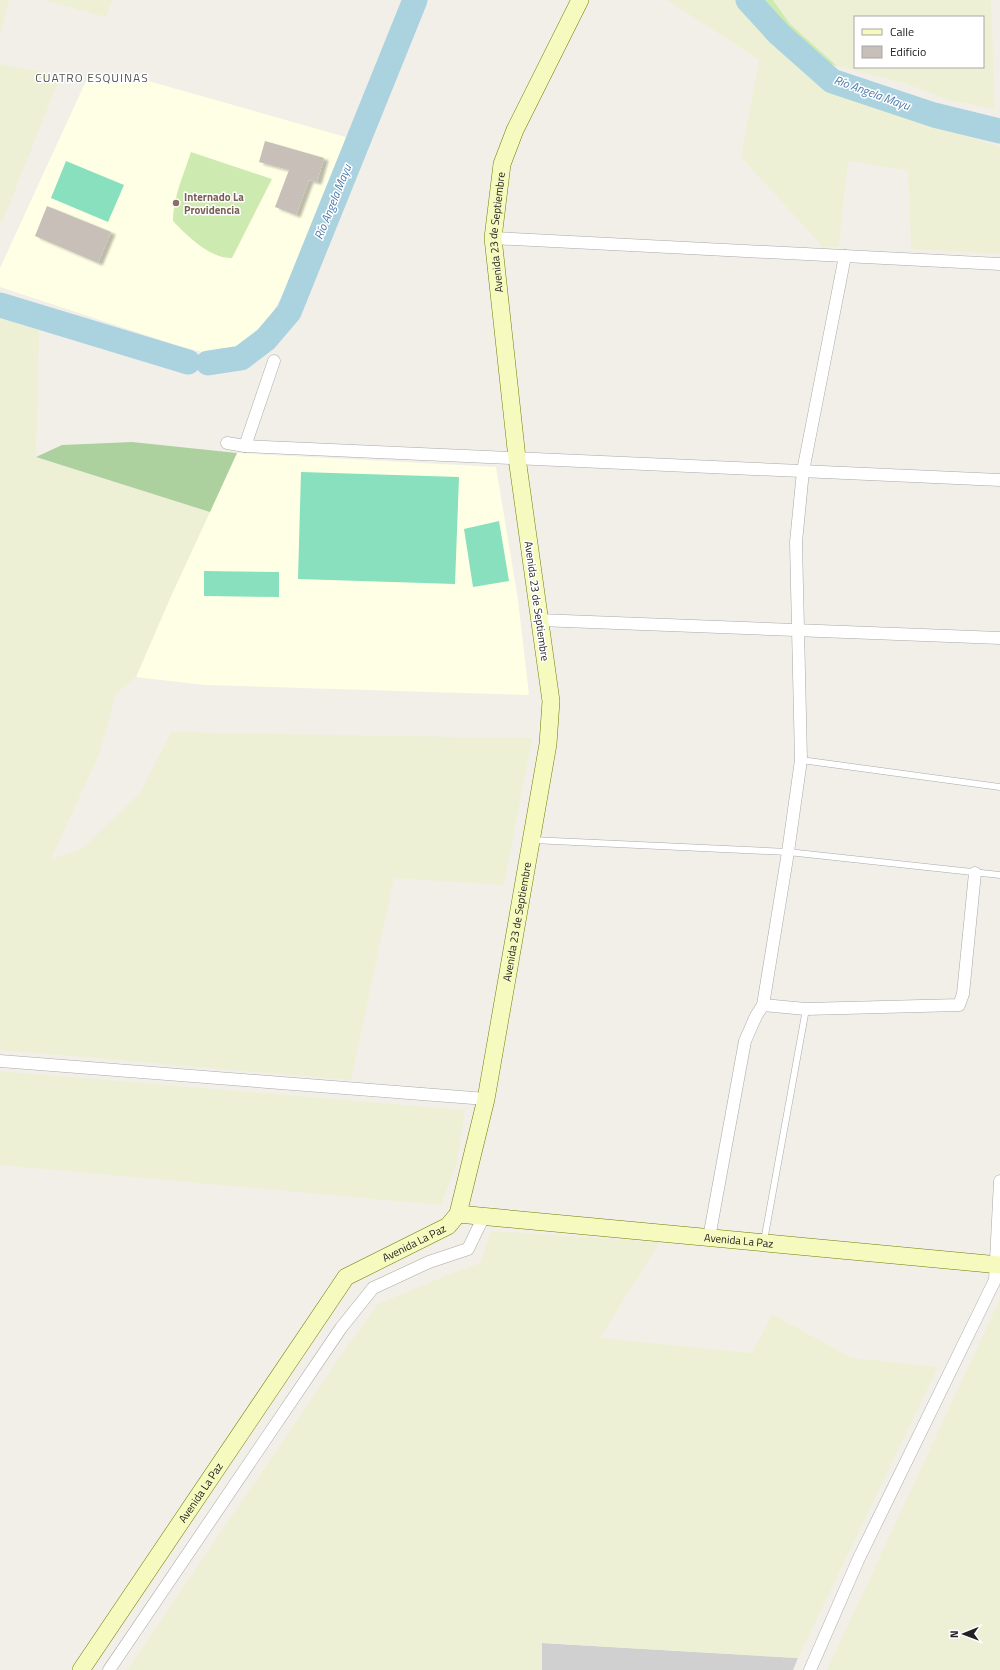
<svg xmlns="http://www.w3.org/2000/svg" width="1000" height="1670" viewBox="0 0 1000 1670" font-family="'Titillium Web',sans-serif">
  <style>
    .education { fill: #ffffe5 }
    .religious { fill: #d0d0d0 }
    .farmland { fill: #eef0d5; fill-rule: evenodd }
    .grass { fill: #cdebb0 }
    .forest { fill: #add19e }
    .pitch { fill: #88e0be }
    .lines { fill: none; stroke-linecap: round; stroke-linejoin: round }
    .river { stroke: #aad3df; stroke-width: 25 }
    .building { fill: #c7bfb8; filter: url(#shadow) }
    .service-casing { stroke: #a9a9a9; stroke-width: 7 }
    .minor-casing { stroke: #a9a9a9; stroke-width: 13 }
    .secondary-casing { stroke: #707d05; stroke-width: 18 }
    .service { stroke: #fff; stroke-width: 6 }
    .minor { stroke: #fff; stroke-width: 12 }
    .secondary { stroke: #f7fabf; stroke-width: 17 }
    .education-dot { fill: #8d6e63; stroke: #fff; stroke-width: 1.5 }
    .labels { text-anchor: middle; stroke-width: 3; stroke-linejoin: round; paint-order: stroke }
    .education-label { font-size: 11px; font-weight: bold; fill: #785e54; stroke: #fff; text-anchor: start }
    .street-label { font-size: 11px; fill: #222; stroke: #fff }
    .neighbourhood-label { font-size: 12px; letter-spacing: 1px; fill: #555; stroke: #fff }
    .water-label { font-size: 12px; font-style: italic; fill: #4a7aab; stroke: #fff }
  </style>
  <defs>
    <filter id="shadow"><feDropShadow dx="4.5" dy="2.5" stdDeviation="1" flood-color="#0004"/></filter>
  </defs>
  <rect width="100%" height="100%" fill="#f2efe9"/>
  <g class="education">
    <path d="M134 77 349 138 282 296 266 323 237 346 214 355 176 345 0 287V268L86 81Z"/>
    <path d="M237 453 496 467 518 600 529 695 205 685 136 677 171 596Z"/>
  </g>
  <path class="religious" d="M542 1643 798 1658 793 1670H542Z"/>
  <g class="farmland">
    <path d="M0 0H9L0 36Z"/>
    <path d="M42 0H112L106 17Z"/>
    <path d="M667 0H736L765 32 812 76 839 93 1000 147V254L911 249 908 170 848 161 839 247H823L741 157 759 60Z"/>
    <path d="M773 0H991L995 109 948 100 904 83 837 66 790 24ZM855 17H983V67H855Z"/>
    <path d="M0 64 61 75 2 223 0 222Z"/>
    <path d="M0 318 39 330 36 457 210 512 171 596 136 677 116 694 99 755 51 859 82 849 141 791 171 732 532 738 504 885 394 878 351 1080 0 1050Z"/>
    <path d="M0 1071 465 1110 457 1162 441 1205 0 1165Z"/>
    <path d="M491 1231 660 1242 600 1338 752 1353 772 1314 852 1358 938 1367 798 1658 542 1643V1670H127L346 1348 378 1304 445 1276 480 1263Z"/>
    <path d="M1000 1299V1670H827Z"/>
  </g>
  <g class="grass">
    <path d="M758 0H773L790 24 837 66 821 61 780 25Z"/>
    <path d="M191 152 272 179 232 258C211 259 187 236 173 221 173 197 184 174 191 152Z"/>
  </g>
  <path class="forest" d="M132 442 237 453 210 512 36 457 62 445Z"/>
  <g class="pitch">
    <path d="M66 161 124 185 108 222 51 198Z"/>
    <path d="M301 472 459 477 455 584 298 579Z"/>
    <path d="M499 521 509 581 473 587 464 529Z"/>
    <path d="M204 571 279 572V597L204 596Z"/>
  </g>
  <g class="lines">
    <g class="river">
      <path d="M748 0 779 34 832 81 934 115 1000 131"/>
      <path d="M0 305 188 362"/>
      <path d="M208 363 241 358 266 339 289 312 415 0"/>
    </g>
  </g>
  <g class="building">
    <path d="M265 141 324 158 317 182 309 180 296 215 275 207 289 170 259 162Z"/>
    <path d="M47 206 111 232 98 263 35 236Z"/>
  </g>
  <g class="lines">
    <g class="service-casing">
      <g id="service">
        <path d="M801 760 1000 787"/>
        <path d="M532 840 788 852 1000 875"/>
        <path d="M764 1241 806 1009"/>
      </g>
    </g>
    <g class="minor-casing">
      <g id="minor">
        <path d="M493 238 1000 264"/>
        <path d="M227 443 245 446 1000 480"/>
        <path d="M245 446 274 361"/>
        <path d="M539 620 1000 638"/>
        <path d="M763 1005 806 1009 959 1005 963 994 975 873"/>
        <path d="M0 1061 486 1099"/>
        <path d="M709 1238 745 1041 756 1016 763 1005 788 852 801 760 796 542 803 471 845 256"/>
        <path d="M109 1670 341 1328 373 1288 429 1262 468 1249 484 1216"/>
        <path d="M810 1670 859 1558 995 1280 1000 1181"/>
      </g>
    </g>
    <g class="secondary-casing">
      <g id="secondary">
        <path id="s1" d="M458 1214 1000 1265"/>
        <path id="s2" d="M81 1670 346 1277 448 1226 458 1214 486 1099 548 744 551 701 517 458 493 238 502 164 515 130 580 0"/>
      </g>
    </g>
    <use href="#service" class="service"/>
    <use href="#minor" class="minor"/>
    <use href="#secondary" class="secondary"/>
  </g>
  <circle class="education-dot" cx="176" cy="203" r="4"/>
  <g class="labels">
    <g class="education-label">
      <text x="184" y="201">Internado La<tspan x="184" dy="13">Providencia</tspan></text>
    </g>
    <g class="street-label">
      <text dy="4" stroke="none"><textPath href="#s2" startOffset="1598">Avenida 23 de Septiembre</textPath></text>
      <text transform="translate(537 601) rotate(82)" y="4">Avenida 23 de Septiembre</text>
      <text dy="4" stroke="none"><textPath href="#s2" startOffset="902">Avenida 23 de Septiembre</textPath></text>
      <text dy="4" stroke="none"><textPath href="#s1" startOffset="282">Avenida La Paz</textPath></text>
      <text dy="4" stroke="none"><textPath href="#s2" startOffset="550">Avenida La Paz</textPath></text>
      <text dy="4" stroke="none"><textPath href="#s2" startOffset="214">Avenida La Paz</textPath></text>
    </g>
    <g class="neighbourhood-label">
      <text x="92" y="82">CUATRO ESQUINAS</text>
    </g>
    <g class="water-label">
      <text transform="translate(872 93) rotate(20)" y="4">Río Angela Mayu</text>
      <text transform="translate(333 202) rotate(-68)" y="4">Río Angela Mayu</text>
    </g>
  </g>
  <rect x="854" y="16" width="130" height="52" fill="#ffffff" stroke="#a7a7a7"/>
  <rect x="862" y="29" width="20" height="6" fill="#f7fabf" stroke="#a7a7a7"/>
  <text x="890" y="36" font-size="12" fill="#222222">Calle</text>
  <rect x="862" y="46" width="20" height="12" fill="#c7bfb8" stroke="#a7a7a7"/>
  <text x="890" y="56" font-size="12" fill="#222222">Edificio</text>
  <g transform="translate(964 1634) rotate(269)" stroke="#ffffff" stroke-width="3" paint-order="stroke">
  <path d="M0-3L7 15L0 10L-7 15Z" fill="#222222"/>
  <text y="-6" font-size="11" font-weight="bold" text-anchor="middle" fill="#222222">N</text>
  </g>
</svg>
